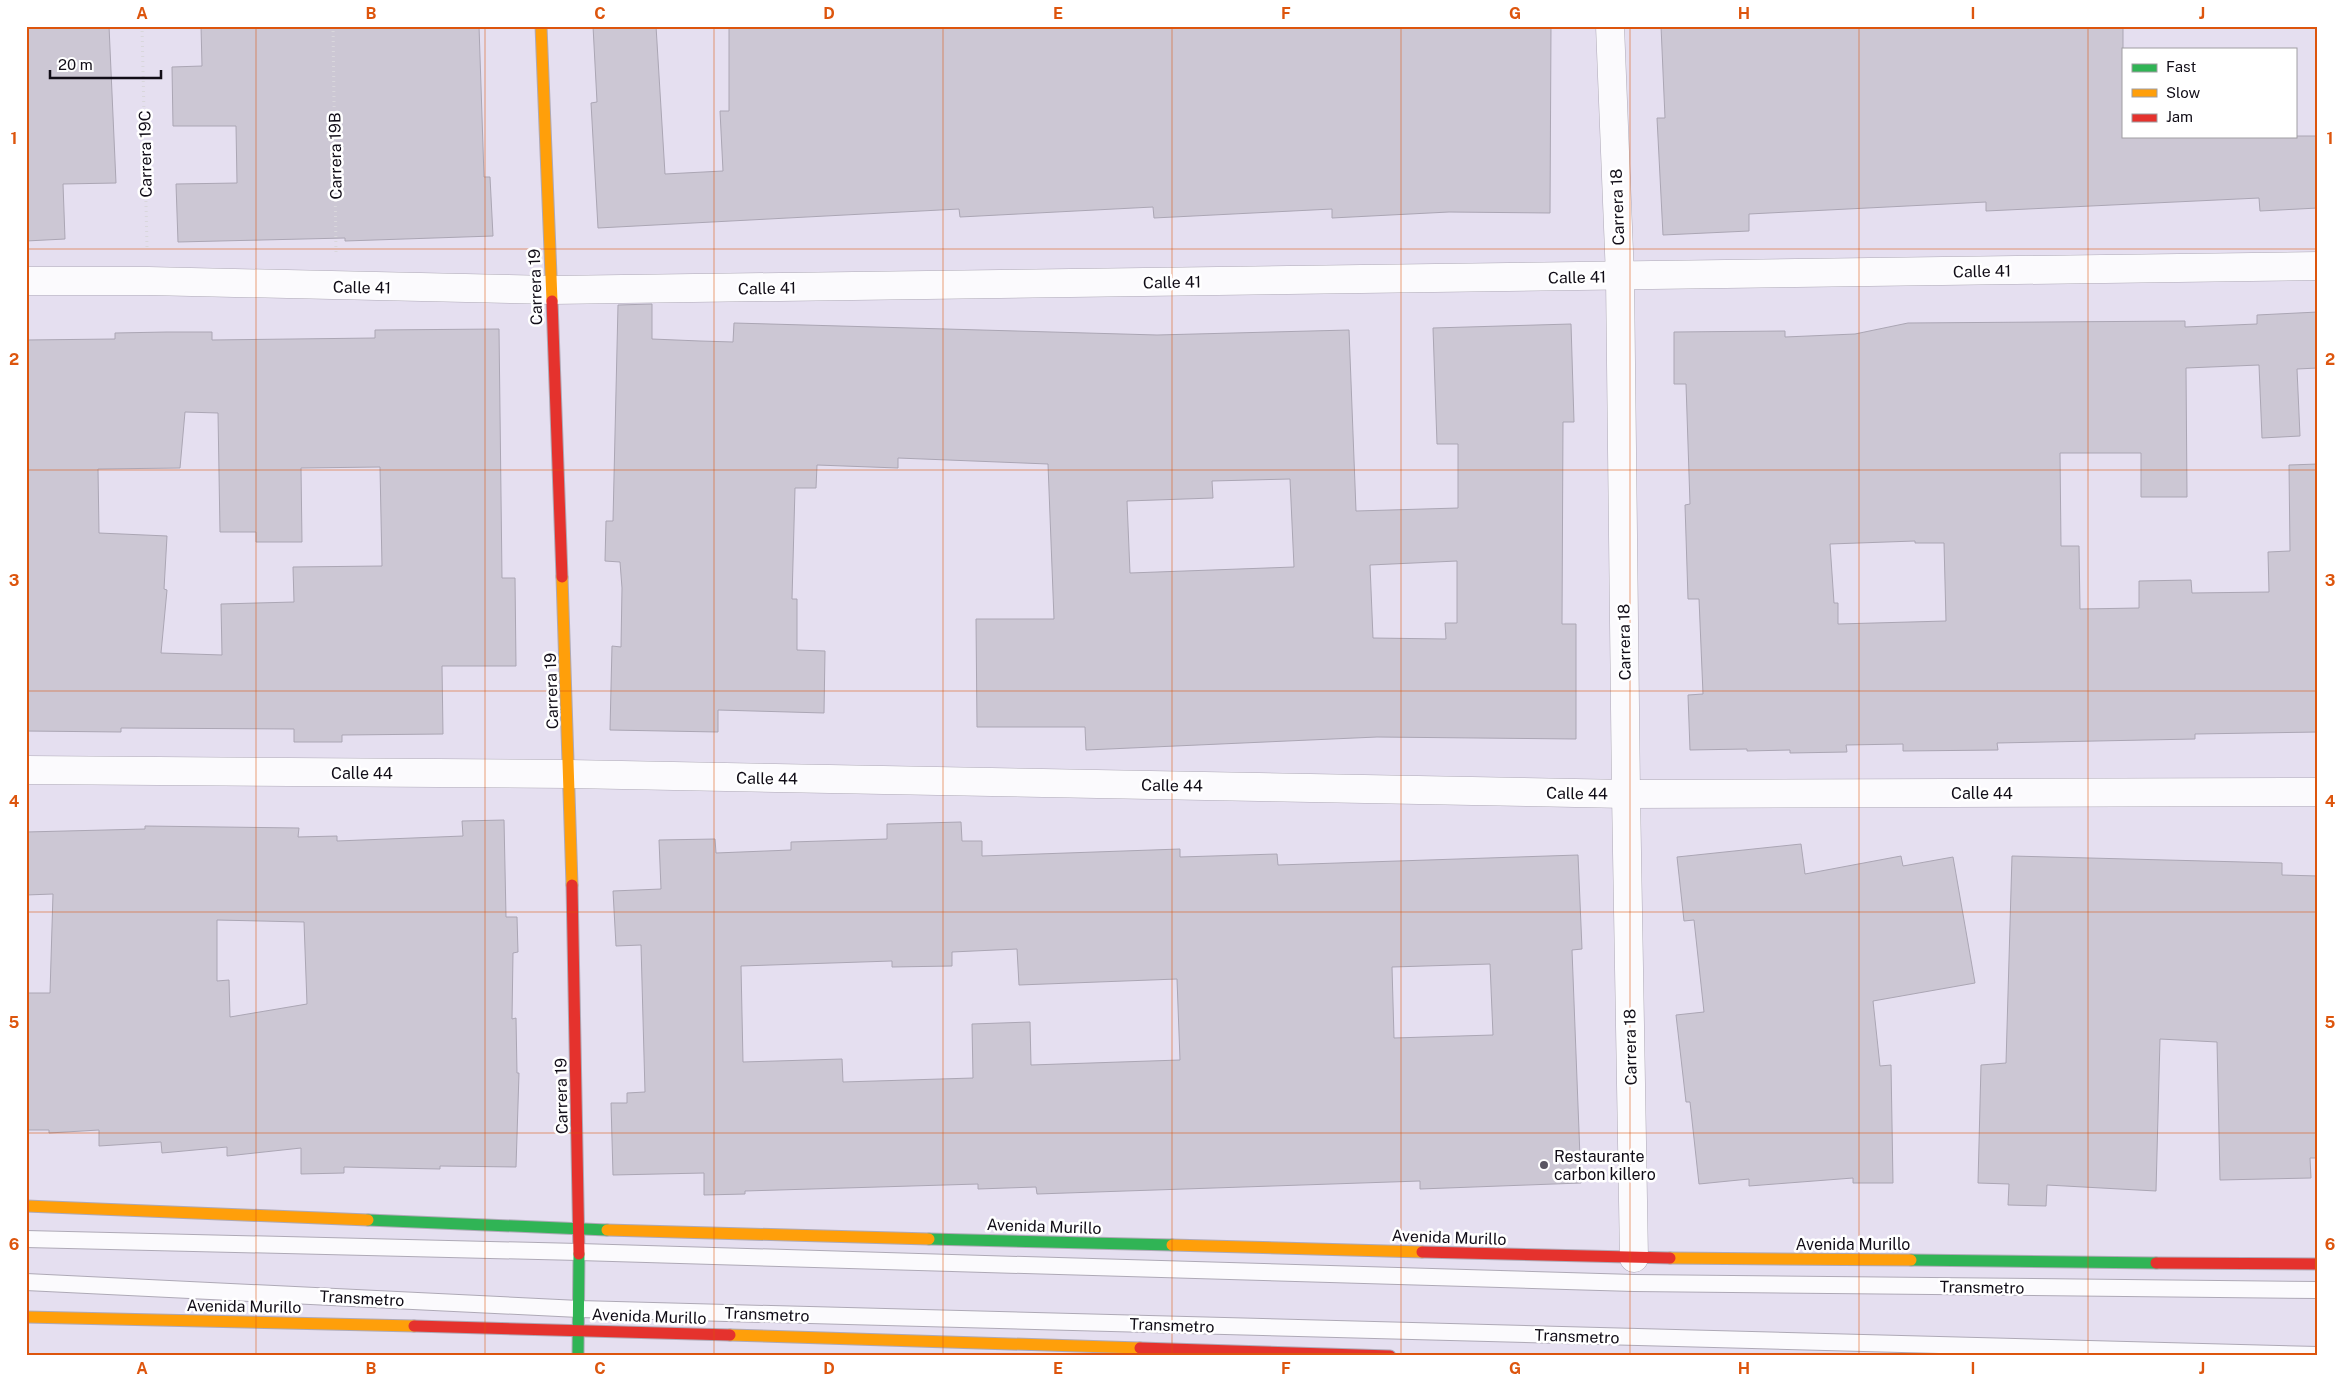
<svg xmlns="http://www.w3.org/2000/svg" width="2344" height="1382" viewBox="0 0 2344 1382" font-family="'Public Sans',sans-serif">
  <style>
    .building { fill: #ccc7d4; stroke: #aba6b4; fill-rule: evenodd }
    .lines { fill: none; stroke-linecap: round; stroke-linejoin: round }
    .lane-casing { stroke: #aea9b6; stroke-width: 18 }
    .street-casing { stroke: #aea9b6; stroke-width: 29 }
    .fast-casing { stroke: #aea9b6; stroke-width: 13 }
    .slow-casing { stroke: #aea9b6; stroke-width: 13 }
    .jam-casing { stroke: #aea9b6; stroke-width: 13 }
    .path { stroke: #d9d7dc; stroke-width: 3; stroke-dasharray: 1 4; stroke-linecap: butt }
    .lane { stroke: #fbfafd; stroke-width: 16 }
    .street { stroke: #fbfafd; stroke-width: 28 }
    .fast { stroke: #30b455; stroke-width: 11 }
    .slow { stroke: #ff9f0a; stroke-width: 11 }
    .jam { stroke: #e5322d; stroke-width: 11 }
    .grid { fill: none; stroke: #dd550d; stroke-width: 1; stroke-opacity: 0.55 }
    .poi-dot { fill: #5b5663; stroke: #fff; stroke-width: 2 }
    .labels { text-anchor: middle; stroke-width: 5; stroke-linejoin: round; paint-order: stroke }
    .street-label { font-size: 16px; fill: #110d17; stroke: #fff }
    .poi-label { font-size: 16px; fill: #110d17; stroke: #fff; text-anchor: start }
    .neatline { fill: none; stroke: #dd550d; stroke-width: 2 }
    .grid-label { font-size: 16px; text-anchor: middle; font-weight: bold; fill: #dd550d }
  </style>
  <rect width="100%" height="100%" fill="#e5dff0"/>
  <g class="building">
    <path d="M26 26H109L116 183 63 184 65 239 26 241Z"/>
    <path d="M201 26H479L484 177H490L493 236 345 241V238L178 242 176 184 237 183 236 126H173L172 67 202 66Z"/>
    <path d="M593 26H656L665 174 723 171 720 111H729V26H1551L1550 213 1449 212 1332 218V209L1154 218 1153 207 960 217 959 209 598 228 591 103 597 102Z"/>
    <path d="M1661 26H2123V136H2318V208L2260 211 2259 198 1986 211V202L1749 214V231L1663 235 1657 118H1665Z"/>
    <path d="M652 304V339L700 341 733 342 734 323 1157 335 1349 330 1356 511 1458 508V444H1437L1433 328 1571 324 1574 422H1563L1562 624H1576V739L1377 737 1086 750 1085 727H977L976 619H1054L1048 464 898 458V468L817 465 816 488H795L792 599H797V650L825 651 824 713 718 710V732L610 730 612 646 621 647 622 588 620 562 605 561 606 521H613L618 305ZM1290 479 1294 567 1130 573 1127 501 1213 498 1212 481ZM1457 561V623H1445L1446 639 1373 638 1370 565Z"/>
    <path d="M2318 312V368L2297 369 2300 436 2262 438 2259 365 2186 368 2187 497H2141V453H2060L2061 546H2079L2080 609 2139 608V581L2191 580 2192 593 2269 592 2268 552 2290 551 2289 465 2318 464V732L2195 734V739L1997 743 1998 750 1903 751V744L1846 745 1847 752 1790 753V750L1747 751V749L1690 750 1688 695 1703 694 1699 599H1688L1685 505 1690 504 1686 384H1674V332L1785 331V337L1855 334 1908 323 2185 321V327L2257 324V315ZM1915 541V543H1944L1946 621 1838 624V603H1834L1830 544Z"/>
    <path d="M499 329 502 578H515L516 666H442L443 734 342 735V742H294V729L121 728V732L26 731V340L115 339V333L167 332H212V340L375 338V330ZM185 412 218 413 220 532H256V542H302L301 468 380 467 382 566 293 567 294 602 221 604 222 655 161 653 167 590 164 589 167 536 99 533 98 469 180 468Z"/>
    <path d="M504 820 506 917H517L518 952 513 953 512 1019 516 1018 517 1073H519L516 1167 440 1166V1169L344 1167V1173L301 1174V1148L227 1156V1147L162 1153 161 1142 99 1146V1130L49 1133V1130H26V993H50L53 894 26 895V832L145 829V826L299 828 298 837 337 836V841L463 836 462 821ZM217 920 304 922 307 1004 230 1017 229 980 217 981Z"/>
    <path d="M961 822 962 841H982V856L1180 849V857L1277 854 1278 865 1578 855 1582 949 1572 950 1581 1183 1420 1189V1181L1037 1194 1036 1187 978 1189V1184L745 1191V1194L704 1195V1173L613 1175 611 1103H627V1093L645 1092 641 945 616 946 613 891 661 889 659 840 715 839 716 853 791 850V842L887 839V824ZM1017 949 1019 985 1177 979 1180 1060 1031 1065 1030 1022 972 1024 973 1078 843 1082 842 1059 743 1062 741 966 892 961V967L952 966V952ZM1490 964 1493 1035 1394 1038 1392 967Z"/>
    <path d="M1801 844 1805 874 1901 856 1903 866 1953 857 1975 983 1873 1001 1880 1066 1891 1065 1893 1183H1853V1178L1749 1186V1179L1699 1184 1690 1102H1686L1676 1015 1704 1012 1694 920 1684 921 1677 857Z"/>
    <path d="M2012 856 2282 863V875L2318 876V1158H2310L2311 1178 2220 1180 2217 1042 2160 1039 2156 1191 2047 1185 2046 1206 2008 1205 2009 1184 1978 1183 1981 1065 2006 1063Z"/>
  </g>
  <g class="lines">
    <g class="lane-casing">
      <g id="lane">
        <path d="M26 1239 579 1252 1634 1283 2318 1290"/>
        <path d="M26 1282 579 1309 2318 1355"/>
      </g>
    </g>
    <g class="street-casing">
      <g id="street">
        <path d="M1610 26 1620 277 1626 794 1634 1258"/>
        <path d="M26 281H148L552 290 2318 266"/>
        <path d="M26 770 570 774 1626 794 2318 792"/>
      </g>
    </g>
    <g class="fast-casing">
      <g id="fast">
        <path d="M368 1220 607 1230"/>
        <path d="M929 1239 1172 1245"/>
        <path d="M1911 1260 2156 1263"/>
        <path d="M578 1356 579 1254"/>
      </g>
    </g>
    <g class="slow-casing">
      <g id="slow">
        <path d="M541 26 552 301"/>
        <path d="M562 577 572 885"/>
        <path d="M26 1206 368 1220"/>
        <path d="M607 1230 929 1239"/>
        <path d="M1172 1245 1422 1252"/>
        <path d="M1670 1258 1911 1260"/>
        <path d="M26 1317 414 1326"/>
        <path d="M730 1335 1140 1348"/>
      </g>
    </g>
    <g class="jam-casing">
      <g id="jam">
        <path d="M552 301 562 577"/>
        <path d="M572 885 579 1254"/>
        <path d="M1422 1252 1670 1258"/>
        <path d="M2156 1263 2318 1264"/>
        <path d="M414 1326 730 1335"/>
        <path d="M1140 1348 1390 1356"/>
      </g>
    </g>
    <g class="path">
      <path d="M142 26 147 248"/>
      <path d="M333 26 336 253"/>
    </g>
    <use href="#lane" class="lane"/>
    <use href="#street" class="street"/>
    <use href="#fast" class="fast"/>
    <use href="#slow" class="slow"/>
    <use href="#jam" class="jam"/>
  </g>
  <path class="grid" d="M256 26V1356M485 26V1356M714 26V1356M943 26V1356M1172 26V1356M1401 26V1356M1630 26V1356M1859 26V1356M2088 26V1356M26 249H2318M26 470H2318M26 691H2318M26 912H2318M26 1133H2318"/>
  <circle class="poi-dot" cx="1544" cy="1165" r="5"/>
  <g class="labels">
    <g class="street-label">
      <text transform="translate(145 154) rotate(-91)" y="6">Carrera 19C</text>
      <text transform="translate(335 156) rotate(-91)" y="6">Carrera 19B</text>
      <text transform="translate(1617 207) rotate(-92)" y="6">Carrera 18</text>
      <text transform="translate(1982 271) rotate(-1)" y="6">Calle 41</text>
      <text transform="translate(1577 277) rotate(-1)" y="6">Calle 41</text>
      <text transform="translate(1172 282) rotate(-1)" y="6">Calle 41</text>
      <text transform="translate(362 287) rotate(1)" y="6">Calle 41</text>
      <text transform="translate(535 287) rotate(-92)" y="6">Carrera 19</text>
      <text transform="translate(767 288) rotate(-1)" y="6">Calle 41</text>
      <text transform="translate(1624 642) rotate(-91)" y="6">Carrera 18</text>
      <text transform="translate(551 691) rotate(-92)" y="6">Carrera 19</text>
      <text x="362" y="779">Calle 44</text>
      <text transform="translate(767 778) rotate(1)" y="6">Calle 44</text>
      <text transform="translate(1172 785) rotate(1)" y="6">Calle 44</text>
      <text transform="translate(1577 793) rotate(1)" y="6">Calle 44</text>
      <text x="1982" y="799">Calle 44</text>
      <text transform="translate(1630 1047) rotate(-91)" y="6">Carrera 18</text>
      <text transform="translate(561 1096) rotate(-91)" y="6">Carrera 19</text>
      <text transform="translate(1044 1226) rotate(2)" y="6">Avenida Murillo</text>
      <text transform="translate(1449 1237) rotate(2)" y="6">Avenida Murillo</text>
      <text x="1853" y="1250">Avenida Murillo</text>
      <text transform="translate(1982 1287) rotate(1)" y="6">Transmetro</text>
      <text transform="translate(362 1298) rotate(3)" y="6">Transmetro</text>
      <text transform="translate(244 1306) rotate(1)" y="6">Avenida Murillo</text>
      <text transform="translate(767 1314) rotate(2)" y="6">Transmetro</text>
      <text transform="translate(649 1316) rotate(2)" y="6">Avenida Murillo</text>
      <text transform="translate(1172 1325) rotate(2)" y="6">Transmetro</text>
      <text transform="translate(1577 1336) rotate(2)" y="6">Transmetro</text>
    </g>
    <g class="poi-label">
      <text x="1554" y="1162">Restaurante<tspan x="1554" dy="18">carbon killero</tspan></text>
    </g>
  </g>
  <rect width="2344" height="1382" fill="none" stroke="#ffffff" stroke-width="55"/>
  <rect x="2122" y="48" width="175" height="90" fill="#ffffff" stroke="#a09ea2"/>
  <rect x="2132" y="64" width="25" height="8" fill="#30b455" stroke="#a09ea2"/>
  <text x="2166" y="72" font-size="15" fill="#110d17">Fast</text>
  <rect x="2132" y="89" width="25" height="8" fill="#ff9f0a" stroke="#a09ea2"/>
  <text x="2166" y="98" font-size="15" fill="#110d17">Slow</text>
  <rect x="2132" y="114" width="25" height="8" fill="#e5322d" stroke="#a09ea2"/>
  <text x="2166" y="122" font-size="15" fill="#110d17">Jam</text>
  <path d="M50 70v8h111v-8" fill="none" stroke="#110d17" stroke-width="2.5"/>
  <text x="58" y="70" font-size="15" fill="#110d17" stroke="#ffffff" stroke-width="4" paint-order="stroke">20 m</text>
  <rect x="28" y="28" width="2288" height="1326" class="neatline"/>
  <g class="grid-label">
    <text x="142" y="19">A</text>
    <text x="371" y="19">B</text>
    <text x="600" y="19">C</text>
    <text x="829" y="19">D</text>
    <text x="1058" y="19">E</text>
    <text x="1286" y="19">F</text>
    <text x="1515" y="19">G</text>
    <text x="1744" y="19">H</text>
    <text x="1973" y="19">I</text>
    <text x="2202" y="19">J</text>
    <text x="14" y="144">1</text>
    <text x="2330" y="144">1</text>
    <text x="14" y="365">2</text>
    <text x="2330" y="365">2</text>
    <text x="14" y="586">3</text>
    <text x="2330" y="586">3</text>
    <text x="14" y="807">4</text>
    <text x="2330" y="807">4</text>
    <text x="14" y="1028">5</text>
    <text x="2330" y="1028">5</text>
    <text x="14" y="1250">6</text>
    <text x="2330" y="1250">6</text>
    <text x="142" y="1374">A</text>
    <text x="371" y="1374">B</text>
    <text x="600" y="1374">C</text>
    <text x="829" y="1374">D</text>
    <text x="1058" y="1374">E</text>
    <text x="1286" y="1374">F</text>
    <text x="1515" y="1374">G</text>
    <text x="1744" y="1374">H</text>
    <text x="1973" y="1374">I</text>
    <text x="2202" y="1374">J</text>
  </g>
</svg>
